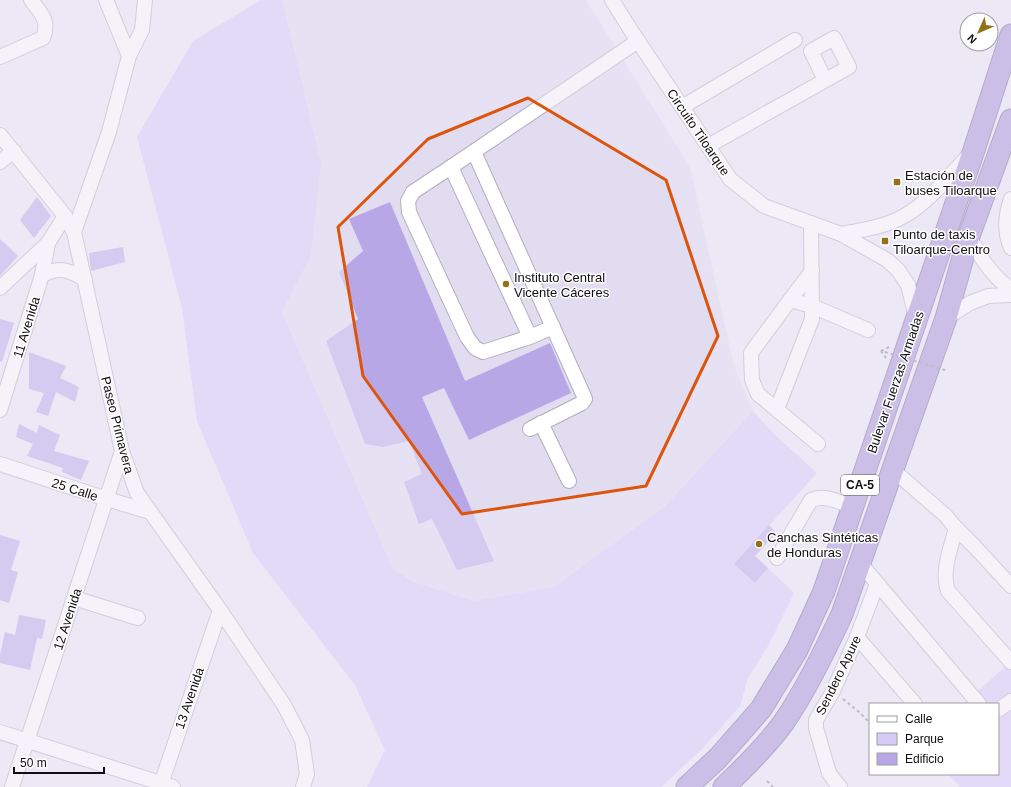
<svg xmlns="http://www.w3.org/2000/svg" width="1011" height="787" viewBox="0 0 1011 787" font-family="Arial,sans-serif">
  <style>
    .built { fill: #e1dcf0 }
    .green { fill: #d6caf9 }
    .building { fill: #b8a7e7 }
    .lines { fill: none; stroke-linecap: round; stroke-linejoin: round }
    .minor-casing { stroke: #b2afbc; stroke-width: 16 }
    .highway-casing { stroke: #6f6291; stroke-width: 23 }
    .path { stroke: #86848d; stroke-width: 2; stroke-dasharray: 3 3; stroke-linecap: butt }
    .minor { stroke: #fff; stroke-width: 14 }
    .highway { stroke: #a38fd6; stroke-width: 21 }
    .path-bridge { stroke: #86848d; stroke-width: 2; stroke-dasharray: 3 3; stroke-linecap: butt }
    .marked { fill: none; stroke: #dd550c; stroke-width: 3; stroke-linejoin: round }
    .poi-dot { fill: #927118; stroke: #fff; stroke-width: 1.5 }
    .labels { text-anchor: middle; stroke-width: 3; stroke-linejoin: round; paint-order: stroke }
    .shield { fill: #fff; stroke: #565658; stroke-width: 1 }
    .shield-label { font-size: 12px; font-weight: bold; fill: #0e0d11 }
    .street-label { font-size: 13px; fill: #0e0d11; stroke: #fff }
    .poi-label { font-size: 13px; fill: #0e0d11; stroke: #fff; text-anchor: start }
  </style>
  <rect width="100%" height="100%" fill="#ece8f6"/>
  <path class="built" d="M282 0H586L690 167 734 366 753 411 665 506 554 587 474 601 414 582 393 569 282 312 311 256Z"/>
  <g class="green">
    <path d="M261 0H282L321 163 311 256 282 312 393 569 414 582 474 601 554 587 665 506 753 411 773 433 817 473 734 564 755 583 768 568 794 593 768 646 748 678 740 706 702 749 661 787H367L385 750 355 685 253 553 197 421 182 308 137 137 193 41Z"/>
    <path d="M1011 661V787H960L948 774H998V704H964Z"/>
  </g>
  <g class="building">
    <path d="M37 197 51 216 34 238 20 220Z"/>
    <path d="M390 202 465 381 550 343 571 393 469 440 444 388 422 397 494 561 457 570 432 519 419 524 404 482 422 474 409 441 383 447 365 444 326 341 358 319 339 272 363 251 349 219Z"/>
    <path d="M0 239 18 256 0 276Z"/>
    <path d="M123 247 125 262 91 271 89 253Z"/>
    <path d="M0 319 14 323 2 362 0 361Z"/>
    <path d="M29 352 66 366 60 378 79 387 75 402 56 392 48 416 36 412 44 393 29 389Z"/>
    <path d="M19 424 37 433 39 425 60 435 54 451 89 461 81 480 62 472 63 468 27 456 33 444 16 437Z"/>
    <path d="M769 525 776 533 755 556 768 568 755 583 734 564Z"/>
    <path d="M0 535 20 541 11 570 18 572 9 603 0 600Z"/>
    <path d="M19 615 46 620 42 639 37 638 30 670 0 663V655L5 632 15 635Z"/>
  </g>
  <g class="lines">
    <g class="minor-casing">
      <g id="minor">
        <path d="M612 0 630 29 730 179 764 206 841 234 887 260 898 270 908 285 916 317"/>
        <path d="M129 56 142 30 145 0"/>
        <path d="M0 57 43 38C50 21 41 13 31 0"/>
        <path d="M682 107 795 40"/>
        <path d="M0 135 65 216 74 232 122 451 137 493 220 610 284 705 302 740 307 774 303 787"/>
        <path d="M708 146 849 67 834 38 811 51 825 80"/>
        <path d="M474 152 583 394 585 399 582 403 530 429"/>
        <path d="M0 162 14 151"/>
        <path d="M451 167 638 41"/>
        <path d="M1011 199C1005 216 1004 232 1011 248"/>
        <path d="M74 232 109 132 129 56 106 0"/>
        <path d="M841 234C862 230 885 227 904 216 929 202 949 176 969 155"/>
        <path d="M969 236C982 260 989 272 1011 290"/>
        <path d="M42 275C61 266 67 270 85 279"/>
        <path d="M0 288 48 243 65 216"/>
        <path d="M790 300 812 271"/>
        <path d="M946 318 970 303 988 296 1011 295"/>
        <path d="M530 337 451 167 413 192 408 201 409 212 467 337 475 348 483 352 530 337 553 327"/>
        <path d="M777 409 812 319 811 223"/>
        <path d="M0 410 42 275 48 243"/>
        <path d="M541 423 569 481"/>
        <path d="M818 444 758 394 752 380 751 353 790 300 812 306 868 330"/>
        <path d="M0 464 107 499 150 512"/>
        <path d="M893 470 945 515 956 528C951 548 941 571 948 591L1011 662"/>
        <path d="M956 528 975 547 1011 586"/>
        <path d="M777 558 811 500C825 494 839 502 852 507"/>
        <path d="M860 563 979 704"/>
        <path d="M74 598 138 618"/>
        <path d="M857 637 915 704"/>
        <path d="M998 710 1011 701"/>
        <path d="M0 732 173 787"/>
        <path d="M12 787 122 451"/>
        <path d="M160 787 220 610"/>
        <path d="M840 787 834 780 829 773 816 728V720L833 691 857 637 877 584"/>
      </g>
    </g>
    <g class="highway-casing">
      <g id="highway">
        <path d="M687 787 718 758 761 709 797 650 824 591 974 150 1011 35"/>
        <path d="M724 787C743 769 769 743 784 722 807 688 825 651 842 614L946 318 969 236 1011 120"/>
      </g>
    </g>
    <g class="path">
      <path d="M881 351 889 347"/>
      <path d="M881 351 886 358"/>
      <path d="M843 699 859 712 870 723"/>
      <path d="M767 781 773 787"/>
    </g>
    <use href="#minor" class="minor"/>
    <use href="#highway" class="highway"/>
    <path class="path-bridge" d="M885 352 945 370"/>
  </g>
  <path d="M0 0H1011V787H0ZM528 98 666 180 718 336 646 486 462 514 363 376 338 227 428 139Z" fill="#ece8f6" fill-opacity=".55" fill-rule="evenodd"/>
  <path class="marked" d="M528 98 666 180 718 336 646 486 462 514 363 376 338 227 428 139Z"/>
  <g class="poi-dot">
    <rect x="893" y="178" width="8" height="8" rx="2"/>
    <rect x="881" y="237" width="8" height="8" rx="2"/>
    <circle cx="506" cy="284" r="4"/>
    <circle cx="759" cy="544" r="4"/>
  </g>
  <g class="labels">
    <rect class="shield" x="841" y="475" width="38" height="20" rx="3"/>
    <g class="shield-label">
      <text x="860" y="489">CA-5</text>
    </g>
    <g class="street-label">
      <text transform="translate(699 132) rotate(56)" y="5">Circuito Tiloarque</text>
      <text transform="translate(26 327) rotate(-73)" y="5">11 Avenida</text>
      <text transform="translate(895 382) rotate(-71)" y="5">Bulevar Fuerzas Armadas</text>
      <text transform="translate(118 425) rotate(76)" y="5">Paseo Primavera</text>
      <text transform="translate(75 489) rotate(18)" y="5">25 Calle</text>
      <text transform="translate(67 619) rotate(-72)" y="5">12 Avenida</text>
      <text transform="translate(838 675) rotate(-64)" y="5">Sendero Apure</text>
      <text transform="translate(189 698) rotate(-71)" y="5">13 Avenida</text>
    </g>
    <g class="poi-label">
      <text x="905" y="180">Estación de<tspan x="905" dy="15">buses Tiloarque</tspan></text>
      <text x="893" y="239">Punto de taxis<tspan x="893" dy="15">Tiloarque-Centro</tspan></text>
      <text x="514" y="282">Instituto Central<tspan x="514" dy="15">Vicente Cáceres</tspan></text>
      <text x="767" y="542">Canchas Sintéticas<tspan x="767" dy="15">de Honduras</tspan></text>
    </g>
  </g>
  <rect x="869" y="703" width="130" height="72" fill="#ffffff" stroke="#9f9ea0"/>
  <rect x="877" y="716" width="20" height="6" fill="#ffffff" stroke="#9f9ea0"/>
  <text x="905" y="723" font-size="12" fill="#0e0d11">Calle</text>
  <rect x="877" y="733" width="20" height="12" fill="#d6caf9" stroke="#9f9ea0"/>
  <text x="905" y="743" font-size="12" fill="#0e0d11">Parque</text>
  <rect x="877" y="753" width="20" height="12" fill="#b8a7e7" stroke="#9f9ea0"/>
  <text x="905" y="763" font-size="12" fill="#0e0d11">Edificio</text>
  <g transform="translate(979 32) rotate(225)"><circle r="19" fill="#ffffff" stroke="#9f9ea0"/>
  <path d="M0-3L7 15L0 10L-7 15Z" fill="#927118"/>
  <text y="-6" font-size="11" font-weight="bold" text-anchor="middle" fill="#0e0d11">N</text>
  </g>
  <path d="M14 767v6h90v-6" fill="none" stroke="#0e0d11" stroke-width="2"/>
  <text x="20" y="767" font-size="12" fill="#0e0d11" stroke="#ffffff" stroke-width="3" paint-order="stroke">50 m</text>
</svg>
